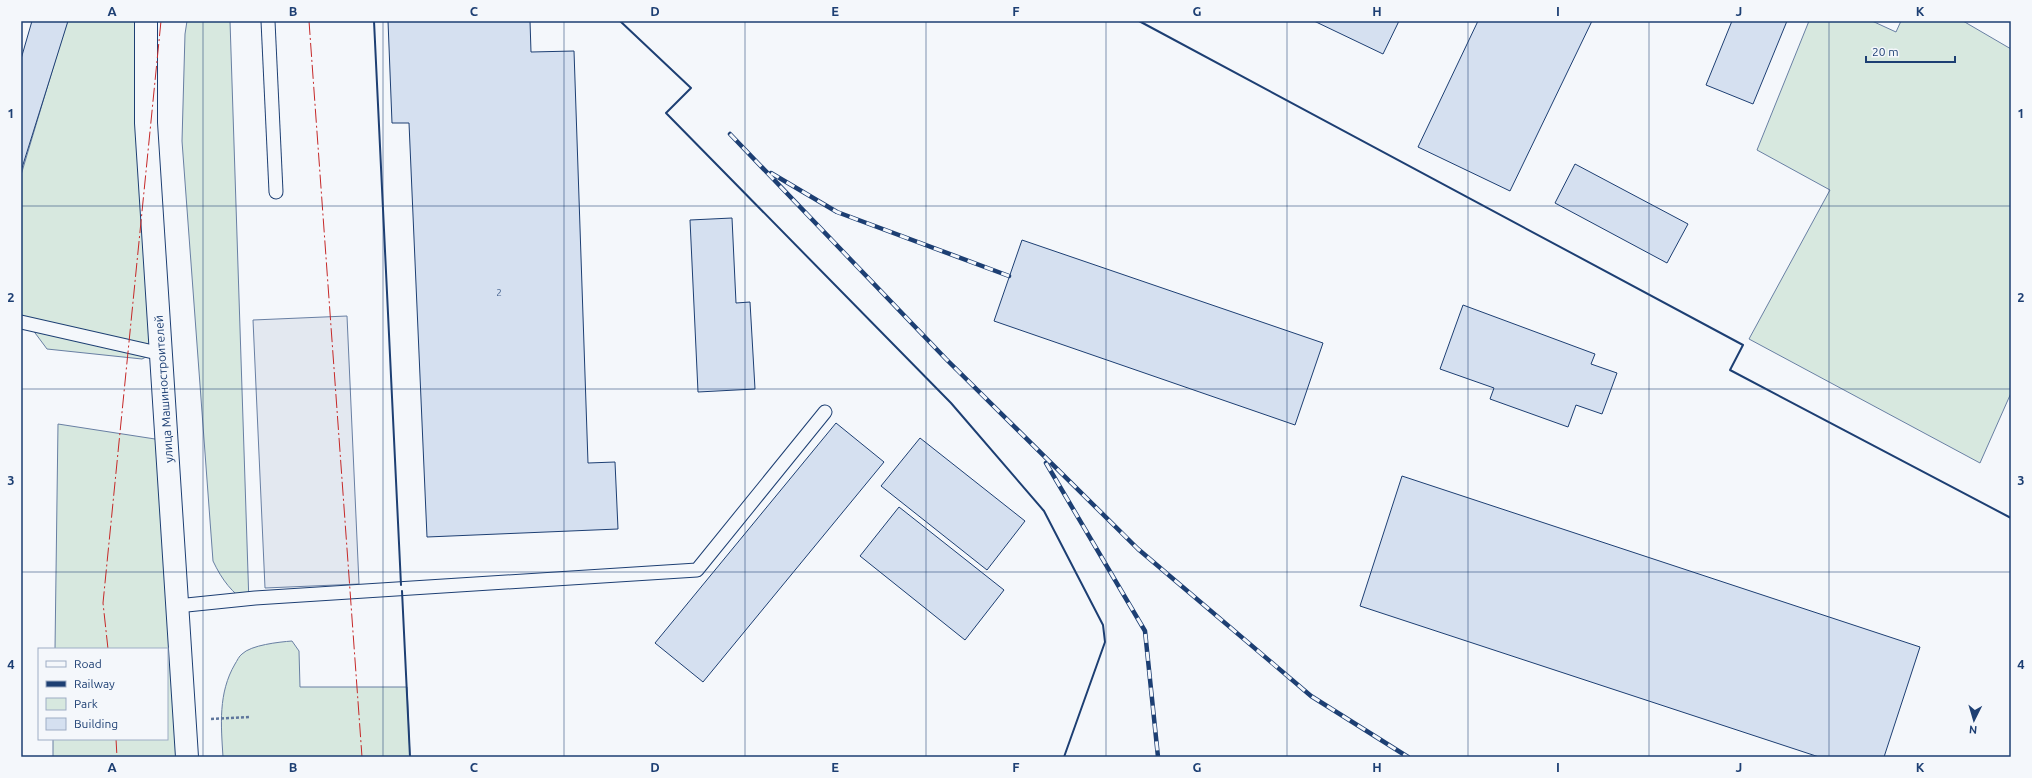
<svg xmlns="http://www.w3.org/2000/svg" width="2032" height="778" viewBox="0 0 2032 778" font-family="Ubuntu,sans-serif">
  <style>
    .green { fill: #d7e8df; stroke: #687fa3 }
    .parking { fill: #e3e8f0; stroke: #687fa3 }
    .building { fill: #d5e0f0; stroke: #1d3f73 }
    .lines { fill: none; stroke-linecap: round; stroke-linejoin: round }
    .lane-casing { stroke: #1d3f73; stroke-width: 15 }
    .secondary-casing { stroke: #1d3f73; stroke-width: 24 }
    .path { stroke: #5e769c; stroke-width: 2.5; stroke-dasharray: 3 2; stroke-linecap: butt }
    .lane { stroke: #f4f7fb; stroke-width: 13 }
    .secondary { stroke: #f4f7fb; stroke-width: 22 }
    .rail-casing { stroke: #1d3f73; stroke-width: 4.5 }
    .rail { stroke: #f4f7fb; stroke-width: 3; stroke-dasharray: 9; stroke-linecap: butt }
    .wall { stroke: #1d3f73; stroke-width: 2 }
    .power { stroke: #c62828; stroke-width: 1; stroke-dasharray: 14 3 2 3; stroke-linecap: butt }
    .grid { fill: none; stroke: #1d3f73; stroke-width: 1; stroke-opacity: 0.55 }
    .labels { text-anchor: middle; stroke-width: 3; stroke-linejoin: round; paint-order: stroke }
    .number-label { font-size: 10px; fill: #4b6792 }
    .street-label { font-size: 12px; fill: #1d3f73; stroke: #f4f7fb }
    .neatline { fill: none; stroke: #1d3f73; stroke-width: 1.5 }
    .grid-label { font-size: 13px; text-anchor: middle; font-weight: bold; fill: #1d3f73 }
  </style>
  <rect width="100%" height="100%" fill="#f4f7fb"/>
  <g class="green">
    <path d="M67 21H140L152 354 142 359 47 349 21 314V175Z"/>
    <path d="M187 21H230L249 604C232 593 222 580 213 561L182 141 185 34Z"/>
    <path d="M1809 21H1872L1896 32 1901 21H1963L2011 49V393L1980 463 1749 339 1830 190 1757 150Z"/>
    <path d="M58 424 155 439 162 447 185 757H53V739H167V649H55Z"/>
    <path d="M292 641 299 651 300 687H407L410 757H223C221 725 218 693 235 664 237 661 239 656 242 654 251 645 279 642 292 641Z"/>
  </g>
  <path class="parking" d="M347 316 359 584 265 588 253 320Z"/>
  <g class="building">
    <path d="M32 21H68L21 171V59Z"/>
    <path d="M388 21H530L531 52 574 51 588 463 615 462 618 529 427 537 409 123H392Z"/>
    <path d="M1314 21H1399L1383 54Z"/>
    <path d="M1478 21H1592L1510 191 1418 147Z"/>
    <path d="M1732 21H1787L1753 104 1706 85Z"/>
    <path d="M1575 164 1688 224 1667 263 1555 203Z"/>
    <path d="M732 218 736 303 750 302 755 389 698 392 690 220Z"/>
    <path d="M1022 240 1323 343 1295 425 994 321Z"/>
    <path d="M1463 305 1595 354 1591 364 1617 373 1602 414 1576 405 1568 427 1490 399 1494 388 1440 369Z"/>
    <path d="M836 423 884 462 703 682 655 643Z"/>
    <path d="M920 438 1025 521 987 570 881 486Z"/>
    <path d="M1402 476 1920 647 1884 757H1819L1360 606Z"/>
    <path d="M899 507 1004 590 965 640 860 556Z"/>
  </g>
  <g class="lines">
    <g class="lane-casing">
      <g id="lane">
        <path d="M268 21 276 192"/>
        <path d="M21 322 162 354"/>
        <path d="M177 606 255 598 697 570 825 412"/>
      </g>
    </g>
    <g class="secondary-casing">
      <path id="secondary" d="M146 21V123L187 757"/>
    </g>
    <path class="path" d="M211 719 250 717"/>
    <use href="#lane" class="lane"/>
    <use href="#secondary" class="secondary"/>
    <g class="rail-casing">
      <g id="rail">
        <path d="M730 134 946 359 1138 549 1311 696 1408 757"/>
        <path d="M771 173 837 212 1009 276"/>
        <path d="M1046 463 1145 631 1158 757"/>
      </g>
    </g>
    <use href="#rail" class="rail"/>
    <g class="wall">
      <path d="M374 21 401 585"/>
      <path d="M620 21 691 88 666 113 951 403 1044 511 1103 625 1105 642 1064 757"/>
      <path d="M1139 21 1743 345 1730 370 2011 518"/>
      <path d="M402 591 410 757"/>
    </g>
    <g class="power">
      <path d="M309 21 362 757"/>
      <path d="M108 649 103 603 161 21"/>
      <path d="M116 739 117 757"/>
    </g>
  </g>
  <path class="grid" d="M203 21V757M383 21V757M564 21V757M745 21V757M926 21V757M1106 21V757M1287 21V757M1468 21V757M1649 21V757M1829 21V757M21 206H2011M21 389H2011M21 572H2011"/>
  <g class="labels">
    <g class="number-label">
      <text x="499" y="296">2</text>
    </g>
    <g class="street-label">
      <text transform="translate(164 389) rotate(-94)" y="4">улица Машиностроителей</text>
    </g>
  </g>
  <rect width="2032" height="778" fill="none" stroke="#f4f7fb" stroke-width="44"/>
  <rect x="38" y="648" width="130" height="92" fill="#f4f7fb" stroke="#9eadc5"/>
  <rect x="46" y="661" width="20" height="6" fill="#f4f7fb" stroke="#9eadc5"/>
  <text x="74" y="668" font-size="12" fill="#1d3f73">Road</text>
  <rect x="46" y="681" width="20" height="6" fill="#1d3f73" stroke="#9eadc5"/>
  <text x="74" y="688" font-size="12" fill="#1d3f73">Railway</text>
  <rect x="46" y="698" width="20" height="12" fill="#d7e8df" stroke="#9eadc5"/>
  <text x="74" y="708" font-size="12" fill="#1d3f73">Park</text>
  <rect x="46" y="718" width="20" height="12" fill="#d5e0f0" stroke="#9eadc5"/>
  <text x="74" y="728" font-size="12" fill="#1d3f73">Building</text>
  <g transform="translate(1974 720) rotate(185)" stroke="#f4f7fb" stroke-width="3" paint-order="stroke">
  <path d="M0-3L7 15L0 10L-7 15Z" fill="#1d3f73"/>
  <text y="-6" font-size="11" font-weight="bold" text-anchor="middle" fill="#1d3f73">N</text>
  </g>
  <path d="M1866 56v6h89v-6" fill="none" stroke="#1d3f73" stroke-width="2"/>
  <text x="1872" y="56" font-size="12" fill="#1d3f73" stroke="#f4f7fb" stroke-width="3" paint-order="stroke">20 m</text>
  <rect x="22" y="22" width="1988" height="734" class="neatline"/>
  <g class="grid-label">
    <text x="112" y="16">A</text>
    <text x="293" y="16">B</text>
    <text x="474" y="16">C</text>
    <text x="655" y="16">D</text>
    <text x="835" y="16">E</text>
    <text x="1016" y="16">F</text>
    <text x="1197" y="16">G</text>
    <text x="1377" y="16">H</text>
    <text x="1558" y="16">I</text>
    <text x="1739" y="16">J</text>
    <text x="1920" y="16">K</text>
    <text x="11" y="118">1</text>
    <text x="2021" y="118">1</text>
    <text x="11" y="302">2</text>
    <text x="2021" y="302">2</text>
    <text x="11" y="485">3</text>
    <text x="2021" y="485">3</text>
    <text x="11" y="669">4</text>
    <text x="2021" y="669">4</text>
    <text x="112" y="772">A</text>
    <text x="293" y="772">B</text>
    <text x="474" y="772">C</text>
    <text x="655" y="772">D</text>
    <text x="835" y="772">E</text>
    <text x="1016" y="772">F</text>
    <text x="1197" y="772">G</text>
    <text x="1377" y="772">H</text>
    <text x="1558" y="772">I</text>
    <text x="1739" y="772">J</text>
    <text x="1920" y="772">K</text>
  </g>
</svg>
